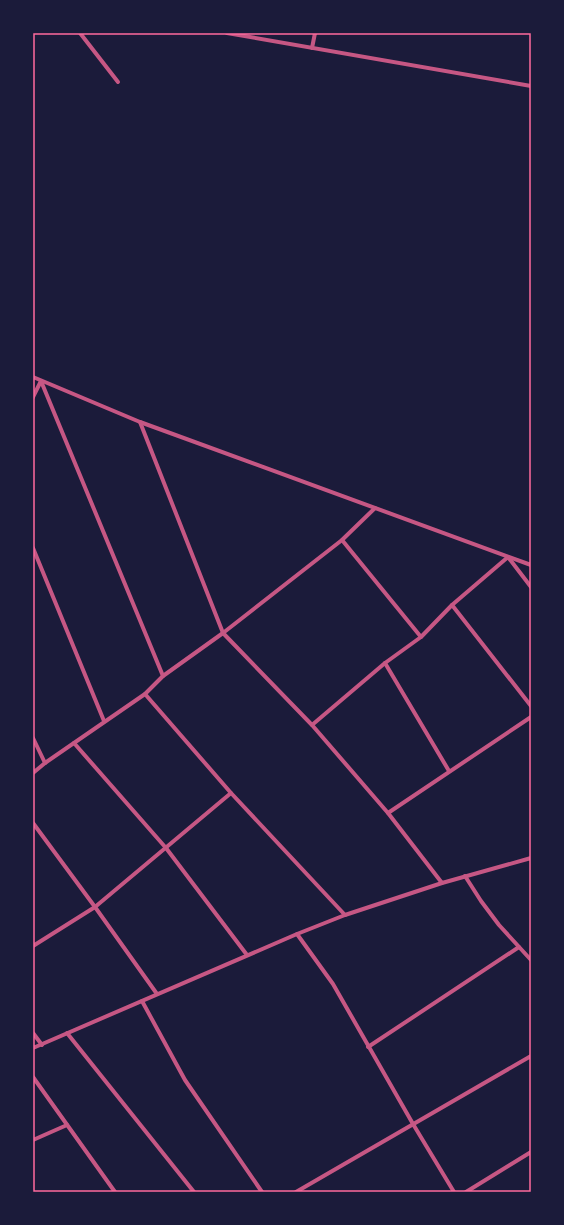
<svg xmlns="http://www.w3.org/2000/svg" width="564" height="1225" viewBox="0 0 564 1225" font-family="'Fira Sans Condensed',sans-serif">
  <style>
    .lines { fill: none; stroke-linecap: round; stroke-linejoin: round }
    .minor { stroke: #c65784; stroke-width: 4 }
    .neatline { fill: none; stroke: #ff6b9d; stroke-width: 1.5 }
  </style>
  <rect width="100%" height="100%" fill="#1b1b3a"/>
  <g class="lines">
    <g class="minor">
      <path d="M80 33 118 82"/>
      <path d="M227 33 531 86"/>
      <path d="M312 48 315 33"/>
      <path d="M33 377 140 422 531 565"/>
      <path d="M41 381 163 676"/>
      <path d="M33 397 41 381"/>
      <path d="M140 422 223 633 312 725 388 813 442 883"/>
      <path d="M342 540 421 637"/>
      <path d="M33 548 104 721"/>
      <path d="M452 605 531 706"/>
      <path d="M385 663 449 771"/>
      <path d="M145 694 231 793 345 915"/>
      <path d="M312 725 385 663 421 637 452 605 508 557 531 587"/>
      <path d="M33 738 45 763"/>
      <path d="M74 743 166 848 247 955"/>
      <path d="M33 773 45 763 145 694 163 676 223 633 342 540 375 508"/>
      <path d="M388 813 531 717"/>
      <path d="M33 823 95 907 157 994"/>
      <path d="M465 876 481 901 499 925 531 960"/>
      <path d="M297 934 333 984 413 1124 454 1192"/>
      <path d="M33 946 95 907 231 793"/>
      <path d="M142 1001 185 1080 262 1192"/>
      <path d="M33 1033 42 1045"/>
      <path d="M67 1033 194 1192"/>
      <path d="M368 1047 519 947"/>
      <path d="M33 1048 297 934 345 915 442 883 531 858"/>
      <path d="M33 1077 115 1192"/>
      <path d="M33 1140 67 1125"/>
      <path d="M296 1192 531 1056"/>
      <path d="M466 1192 531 1152"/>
    </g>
  </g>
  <rect width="564" height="1225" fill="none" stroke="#1b1b3a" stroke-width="68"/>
  <rect x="34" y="34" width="496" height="1157" class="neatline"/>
</svg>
